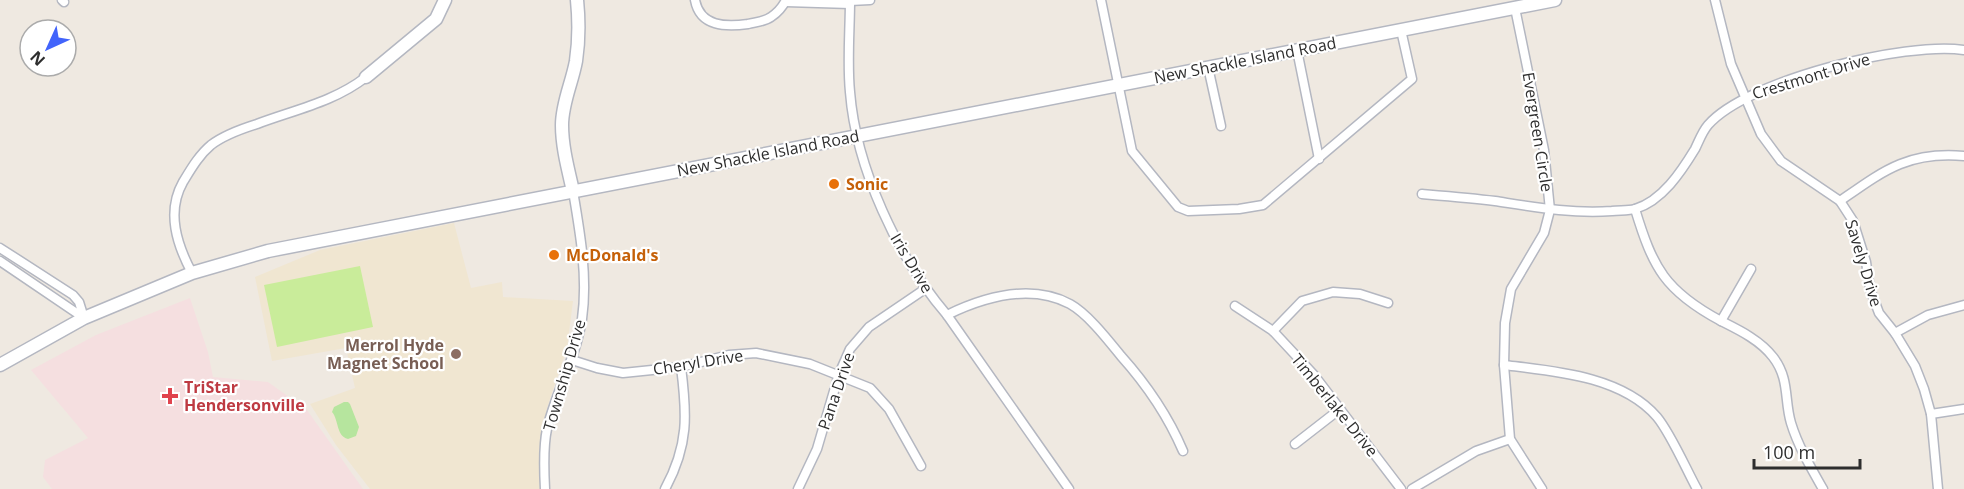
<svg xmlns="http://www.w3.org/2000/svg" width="1964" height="489" viewBox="0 0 1964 489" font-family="'Open Sans',sans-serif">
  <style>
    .education { fill: #f0e6d1 }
    .medical { fill: #f5dfe0 }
    .green { fill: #b6e59e }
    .pitch { fill: #c9ec9a }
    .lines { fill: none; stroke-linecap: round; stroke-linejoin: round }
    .street-casing { stroke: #b4b7c1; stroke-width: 11 }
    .secondary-casing { stroke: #b4b7c1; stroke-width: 15 }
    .street { stroke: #fff; stroke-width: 8 }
    .secondary { stroke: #fff; stroke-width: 12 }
    .food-dot { fill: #e8710a; stroke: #fff; stroke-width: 2 }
    .education-dot { fill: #8d6e63; stroke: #fff; stroke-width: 2 }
    .health-dot { fill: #e0444e; stroke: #fff; stroke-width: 2 }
    .labels { text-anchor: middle; stroke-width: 4.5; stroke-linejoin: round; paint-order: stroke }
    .street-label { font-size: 16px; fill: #2e2e2e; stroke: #fff }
    .food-label { font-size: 16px; font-weight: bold; fill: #c56008; stroke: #fff; text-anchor: start }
    .education-label { font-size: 16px; font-weight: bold; fill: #785e54; stroke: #fff; text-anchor: end }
    .health-label { font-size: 16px; font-weight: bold; fill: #be3a42; stroke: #fff; text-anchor: start }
  </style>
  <rect width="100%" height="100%" fill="#efe9e1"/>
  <path class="education" d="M454 223 471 288 502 282 503 297 573 301 567 348 547 408 540 445V489H370L336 445 310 404 355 388 346 348 272 361 255 277 320 250Z"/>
  <path class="medical" d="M190 298 208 352 213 377 268 382 307 410 363 489H52L43 477 45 460 88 438 31 370 96 335Z"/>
  <path class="green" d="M344 402H348L350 404 359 427 356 436 348 439C336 436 339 420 332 412L334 407Z"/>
  <path class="pitch" d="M360 266 373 327 277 347 264 285Z"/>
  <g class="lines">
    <g class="street-casing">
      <g id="street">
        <path d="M62 0 64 2"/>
        <path d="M695 0C700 27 726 27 748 24 756 22 764 22 771 17 777 13 783 6 786 0"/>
        <path d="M850 0C850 30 847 62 850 92 856 168 898 258 947 315L1069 489"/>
        <path d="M1101 0 1132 151 1178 207 1188 211 1239 209 1263 205 1412 79 1401 30"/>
        <path d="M1715 0 1731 64 1761 134 1781 161 1840 201 1853 221 1866 262 1870 289 1879 313 1895 333 1915 366 1924 389 1931 414 1938 489"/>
        <path d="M850 1 870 0"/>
        <path d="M786 2 850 4"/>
        <path d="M1515 8 1544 150 1550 210 1544 233 1511 289 1505 323 1504 365 1510 439 1542 489"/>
        <path d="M1297 50 1319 159"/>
        <path d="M1208 67 1221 126"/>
        <path d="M1422 194C1446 196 1471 198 1495 201 1534 207 1572 214 1612 211 1619 210 1628 211 1635 209 1662 201 1681 172 1695 149 1699 141 1702 132 1708 125 1747 80 1906 41 1964 50"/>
        <path d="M1840 201C1883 171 1908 151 1964 156"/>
        <path d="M1635 209C1653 268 1665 291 1721 321 1739 330 1760 340 1773 357 1790 379 1784 400 1791 423 1798 446 1811 468 1823 489"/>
        <path d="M0 248 73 295 79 302 84 318"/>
        <path d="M0 261 84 318"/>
        <path d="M192 273C177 245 166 212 183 182 191 169 199 155 211 145 224 135 241 129 257 124 294 110 334 102 366 77"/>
        <path d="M1235 306 1273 331 1314 375 1401 489"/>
        <path d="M947 315C984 297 1030 283 1070 304 1088 314 1108 340 1121 356 1147 385 1168 416 1183 451"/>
        <path d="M1721 321 1751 269"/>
        <path d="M1273 331 1302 301 1333 292 1360 294 1388 303"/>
        <path d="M1895 333 1928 315 1964 305"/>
        <path d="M572 360 597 368 623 373 681 367 729 355 756 353 810 364 870 388 889 409 921 466"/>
        <path d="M1504 365C1554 371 1622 376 1657 417 1671 434 1686 469 1697 489"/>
        <path d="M1931 414 1964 409"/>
        <path d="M1295 444 1340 409"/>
        <path d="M545 489C544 470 543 447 547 429 556 391 576 358 582 319 588 277 580 232 573 191"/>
        <path d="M665 489C689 445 687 414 681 367"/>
        <path d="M798 489 817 449 839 374 850 349 869 327 925 289"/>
        <path d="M1412 489 1476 451 1510 439"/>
      </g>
    </g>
    <g class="secondary-casing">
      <g id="secondary">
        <path d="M366 77 436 19 445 0"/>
        <path d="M573 191C568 169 562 147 562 125 562 103 572 83 576 61 579 41 579 20 577 0"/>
        <path d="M0 365 84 318 192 273 268 251 1555 0"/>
      </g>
    </g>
    <use href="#street" class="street"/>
    <use href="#secondary" class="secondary"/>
  </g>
  <g class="food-dot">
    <circle cx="834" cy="184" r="6"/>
    <circle cx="554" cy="255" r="6"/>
  </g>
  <circle class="education-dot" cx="456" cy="354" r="6"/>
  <path class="health-dot" d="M167 387h6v6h6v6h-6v6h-6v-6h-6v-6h6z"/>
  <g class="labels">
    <g class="street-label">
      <text transform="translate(1245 60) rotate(-11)" y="6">New Shackle Island Road</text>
      <text transform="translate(1811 76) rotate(-17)" y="6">Crestmont Drive</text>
      <text transform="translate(1538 132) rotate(81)" y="6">Evergreen Circle</text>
      <text transform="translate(768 153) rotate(-11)" y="6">New Shackle Island Road</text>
      <text transform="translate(912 263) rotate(59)" y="6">Iris Drive</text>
      <text transform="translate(1864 263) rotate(73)" y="6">Savely Drive</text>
      <text transform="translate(698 362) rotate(-9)" y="6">Cheryl Drive</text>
      <text transform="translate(564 375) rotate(-74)" y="6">Township Drive</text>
      <text transform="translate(836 391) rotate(-71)" y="6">Pana Drive</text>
      <text transform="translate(1335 405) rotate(51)" y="6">Timberlake Drive</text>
    </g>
    <g class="food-label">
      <text x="846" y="190">Sonic</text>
      <text x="566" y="261">McDonald's</text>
    </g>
    <g class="education-label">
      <text x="444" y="351">Merrol Hyde<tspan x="444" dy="18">Magnet School</tspan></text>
    </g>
    <g class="health-label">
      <text x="184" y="393">TriStar<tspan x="184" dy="18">Hendersonville</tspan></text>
    </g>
  </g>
  <g transform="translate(48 48) rotate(225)"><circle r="28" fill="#ffffff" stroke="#ababab" stroke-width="1.5"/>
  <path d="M0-4.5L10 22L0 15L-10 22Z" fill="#4264fb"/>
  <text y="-9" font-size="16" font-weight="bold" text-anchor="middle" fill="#2e2e2e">N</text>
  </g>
  <path d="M1754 459v9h106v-9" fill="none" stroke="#2e2e2e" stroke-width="3"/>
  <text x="1763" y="459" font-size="18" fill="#2e2e2e" stroke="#ffffff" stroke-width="4.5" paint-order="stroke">100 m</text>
</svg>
